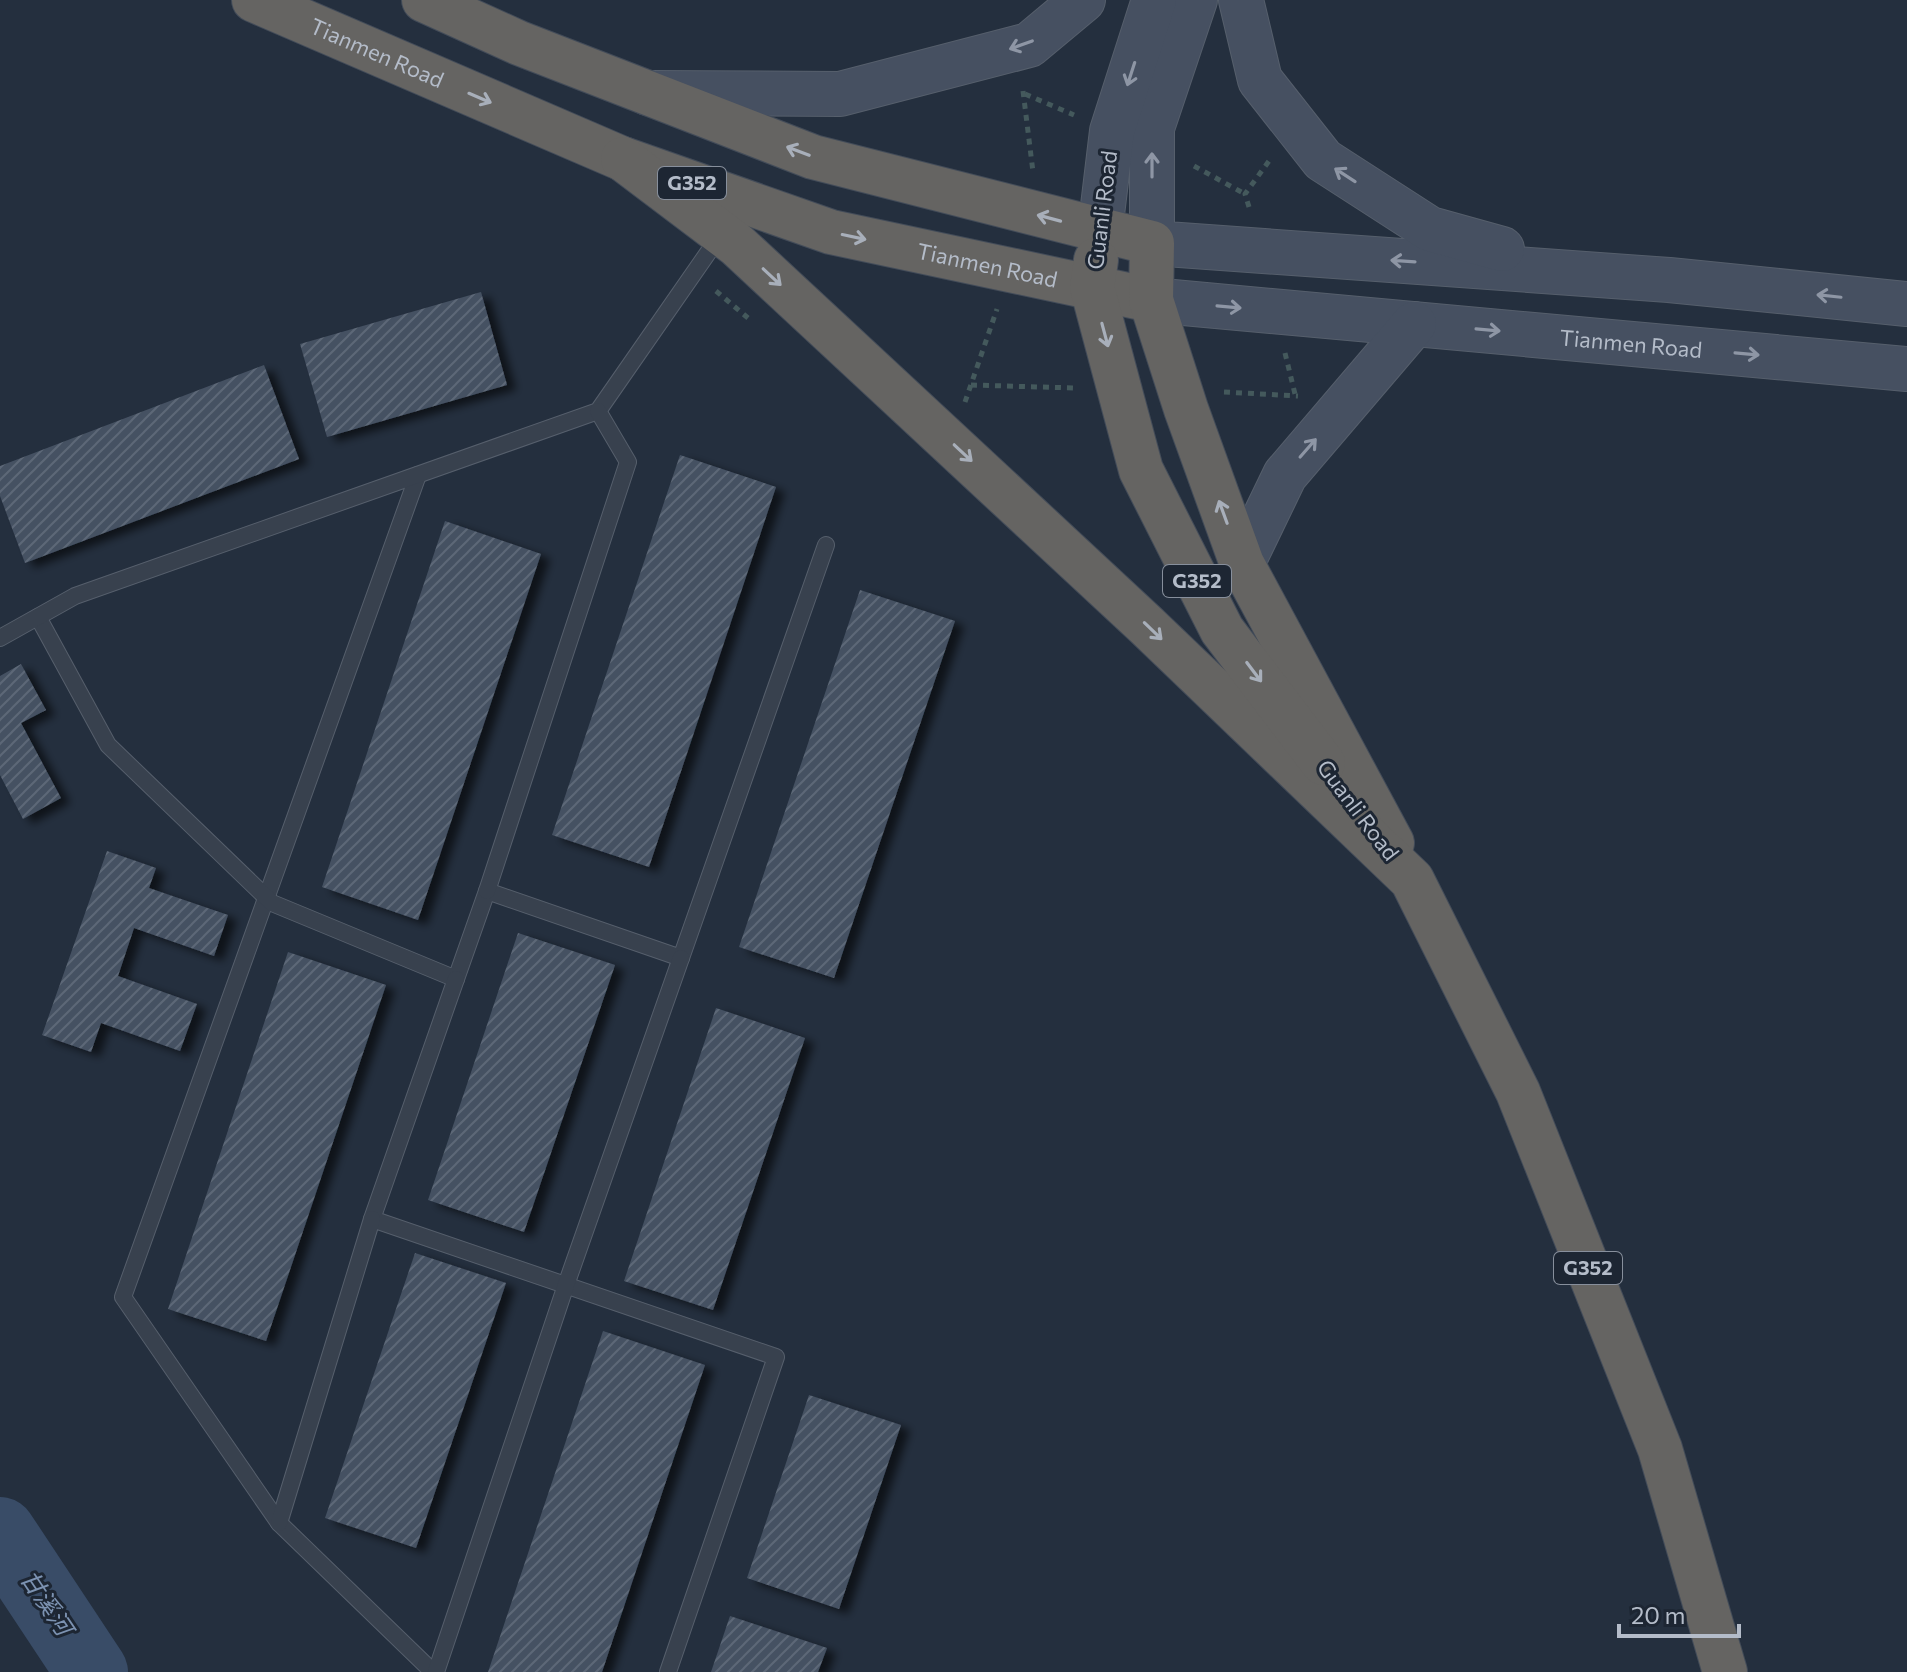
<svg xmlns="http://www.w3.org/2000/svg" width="1907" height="1672" viewBox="0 0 1907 1672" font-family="Commissioner,'Noto Sans SC',sans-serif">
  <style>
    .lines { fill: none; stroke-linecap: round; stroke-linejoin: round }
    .river { stroke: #394c67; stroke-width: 72 }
    .building { fill: url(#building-hatch); filter: url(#shadow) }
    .service-casing { stroke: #565f6c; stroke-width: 18 }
    .secondary-casing { stroke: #565f6c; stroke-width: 46 }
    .trunk-casing { stroke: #434c59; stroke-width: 46 }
    .path { stroke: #44595c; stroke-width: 5; stroke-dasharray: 6 6; stroke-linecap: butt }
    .service { stroke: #38414e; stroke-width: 16 }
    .secondary { stroke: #465061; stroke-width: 44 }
    .trunk { stroke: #656462; stroke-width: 44 }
    .oneway { stroke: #8e96a5 }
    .oneway2 { stroke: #a8afba }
    .labels { text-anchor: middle; stroke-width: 6; stroke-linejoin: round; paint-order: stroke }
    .shield { fill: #1d2633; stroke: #878f9c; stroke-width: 2 }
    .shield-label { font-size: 20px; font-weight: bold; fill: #b4bcc9 }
    .street-label { font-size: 22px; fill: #b4bcc9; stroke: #1d2633 }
    .water-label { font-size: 24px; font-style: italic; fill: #7c92b1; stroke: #1d2633 }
  </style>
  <defs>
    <pattern id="building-hatch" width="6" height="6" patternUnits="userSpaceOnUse" patternTransform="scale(2)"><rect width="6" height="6" fill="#455162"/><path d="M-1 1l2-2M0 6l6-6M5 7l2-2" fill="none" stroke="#5d6877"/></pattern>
    <filter id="shadow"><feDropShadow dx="9" dy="5" stdDeviation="4" flood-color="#0009"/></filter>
  </defs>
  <rect width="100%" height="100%" fill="#242f3e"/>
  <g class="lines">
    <path class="river" d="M0 1533 92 1672"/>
  </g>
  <g class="building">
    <path d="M481 292 507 385 327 437 300 344Z"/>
    <path d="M264 365 299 459 25 563 0 496V466Z"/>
    <path d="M680 455 776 487 649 867 552 835Z"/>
    <path d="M445 521 541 554 418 920 322 887Z"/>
    <path d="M860 590 955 621 834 978 739 947Z"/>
    <path d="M21 664 46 710 21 723 61 798 23 819 0 775V676Z"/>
    <path d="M107 851 156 868 149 888 228 915 214 956 134 928 118 976 197 1004 180 1051 101 1023 91 1052 42 1035Z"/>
    <path d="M518 933 615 965 524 1232 428 1200Z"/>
    <path d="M288 952 386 985 266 1341 168 1309Z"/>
    <path d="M716 1008 805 1038 713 1310 624 1281Z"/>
    <path d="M415 1253 506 1283 416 1548 325 1518Z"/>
    <path d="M603 1331 705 1365 602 1672H488Z"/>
    <path d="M809 1395 901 1425 839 1609 747 1578Z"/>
    <path d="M730 1616 827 1648 818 1672H711Z"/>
  </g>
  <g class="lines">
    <g class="service-casing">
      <g id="service">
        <path d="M418 475 123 1297 279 1523 433 1672"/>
        <path d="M38 617 108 745 272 903 456 979 487 891 681 958 826 545"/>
        <path d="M0 638 75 596 598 411 721 234"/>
        <path d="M487 891 628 462 598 411"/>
        <path d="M456 979 372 1219 776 1357 668 1672"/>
        <path d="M279 1523 372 1219"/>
        <path d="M436 1672 566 1285 681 958"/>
      </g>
    </g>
    <g class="secondary-casing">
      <g id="secondary">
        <path d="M1195 0 1152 128V243L1669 280 1907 304"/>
        <path d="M1241 0 1260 80 1323 160 1430 229 1502 249"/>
        <path d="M648 93 840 94 1029 45 1083 0"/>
        <path d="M1100 231 1112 131 1154 0"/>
        <path id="s1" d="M1151 300 1907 369"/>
        <path d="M1242 564 1285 475 1414 324"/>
      </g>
    </g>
    <g class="trunk-casing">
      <g id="trunk">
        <path id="s2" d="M254 0 623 159 831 232 1151 300"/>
        <path d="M424 0 519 43 813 157 1152 243 1151 300 1186 409 1242 564 1392 843"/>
        <path d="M623 159 737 245 1146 625 1412 880 1518 1092 1660 1449 1725 1672"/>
        <path d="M1096 260 1092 287 1141 470 1222 630 1323 763"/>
      </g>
    </g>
    <g class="path">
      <path d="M1023 91 1033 172"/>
      <path d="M1025 94 1074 115"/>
      <path d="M1194 166 1245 194"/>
      <path d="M1249 207 1245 194 1269 161"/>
      <path d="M716 291 748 318"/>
      <path d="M1285 353 1295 394"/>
      <path d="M971 385 1074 388"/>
      <path d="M1224 392 1298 396"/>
      <path d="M965 402 997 309"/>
    </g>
    <use href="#service" class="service"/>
    <use href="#secondary" class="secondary"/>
    <use href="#trunk" class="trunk"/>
  </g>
  <defs><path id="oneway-shaft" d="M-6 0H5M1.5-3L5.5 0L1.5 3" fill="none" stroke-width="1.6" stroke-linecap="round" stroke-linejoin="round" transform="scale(2)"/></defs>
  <g class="oneway">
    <use href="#oneway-shaft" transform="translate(1021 45) rotate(160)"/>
    <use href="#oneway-shaft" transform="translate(1131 74) rotate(108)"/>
    <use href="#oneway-shaft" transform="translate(1152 165) rotate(-90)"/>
    <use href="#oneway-shaft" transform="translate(1345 175) rotate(-147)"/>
    <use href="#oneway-shaft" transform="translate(1403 261) rotate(-176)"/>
    <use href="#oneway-shaft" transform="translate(1829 296) rotate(-174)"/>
    <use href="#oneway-shaft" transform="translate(1229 307) rotate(5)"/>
    <use href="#oneway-shaft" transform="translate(1488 330) rotate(5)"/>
    <use href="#oneway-shaft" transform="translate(1747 354) rotate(5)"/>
    <use href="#oneway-shaft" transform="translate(1308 448) rotate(-49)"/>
  </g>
  <g class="oneway2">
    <use href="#oneway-shaft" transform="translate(480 98) rotate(23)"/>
    <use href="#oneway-shaft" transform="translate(798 151) rotate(-159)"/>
    <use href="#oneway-shaft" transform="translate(1049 218) rotate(-165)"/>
    <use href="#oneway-shaft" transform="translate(854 237) rotate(12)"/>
    <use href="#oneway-shaft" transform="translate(772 277) rotate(43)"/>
    <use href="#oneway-shaft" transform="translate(1105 335) rotate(75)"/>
    <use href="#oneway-shaft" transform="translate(963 453) rotate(43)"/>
    <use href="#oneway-shaft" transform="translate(1223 512) rotate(-110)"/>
    <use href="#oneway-shaft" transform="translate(1153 631) rotate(44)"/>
    <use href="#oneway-shaft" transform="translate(1254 672) rotate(53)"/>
  </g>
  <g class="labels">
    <g class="shield">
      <rect x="658" y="167" width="68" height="32" rx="6"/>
      <rect x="1163" y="565" width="68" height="32" rx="6"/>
      <rect x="1554" y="1252" width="68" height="32" rx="6"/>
    </g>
    <g class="shield-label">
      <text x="692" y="190">G352</text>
      <text x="1197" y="588">G352</text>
      <text x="1588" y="1275">G352</text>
    </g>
    <g class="street-label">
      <text dy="8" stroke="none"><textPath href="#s2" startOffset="134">Tianmen Road</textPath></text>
      <text transform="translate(1102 210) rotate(-83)" y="8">Guanli Road</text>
      <text dy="8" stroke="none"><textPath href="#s2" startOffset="782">Tianmen Road</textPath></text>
      <text dy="8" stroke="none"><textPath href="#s1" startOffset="482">Tianmen Road</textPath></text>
      <text transform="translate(1358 810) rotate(53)" y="8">Guanli Road</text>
    </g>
    <g class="water-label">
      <text transform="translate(46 1603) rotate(56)" y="8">甘溪河</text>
    </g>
  </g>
  <path d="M1619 1624v12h120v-12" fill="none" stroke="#b4bcc9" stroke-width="4"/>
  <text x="1631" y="1624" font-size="24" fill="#b4bcc9" stroke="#1d2633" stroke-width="6" paint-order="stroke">20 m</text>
</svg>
